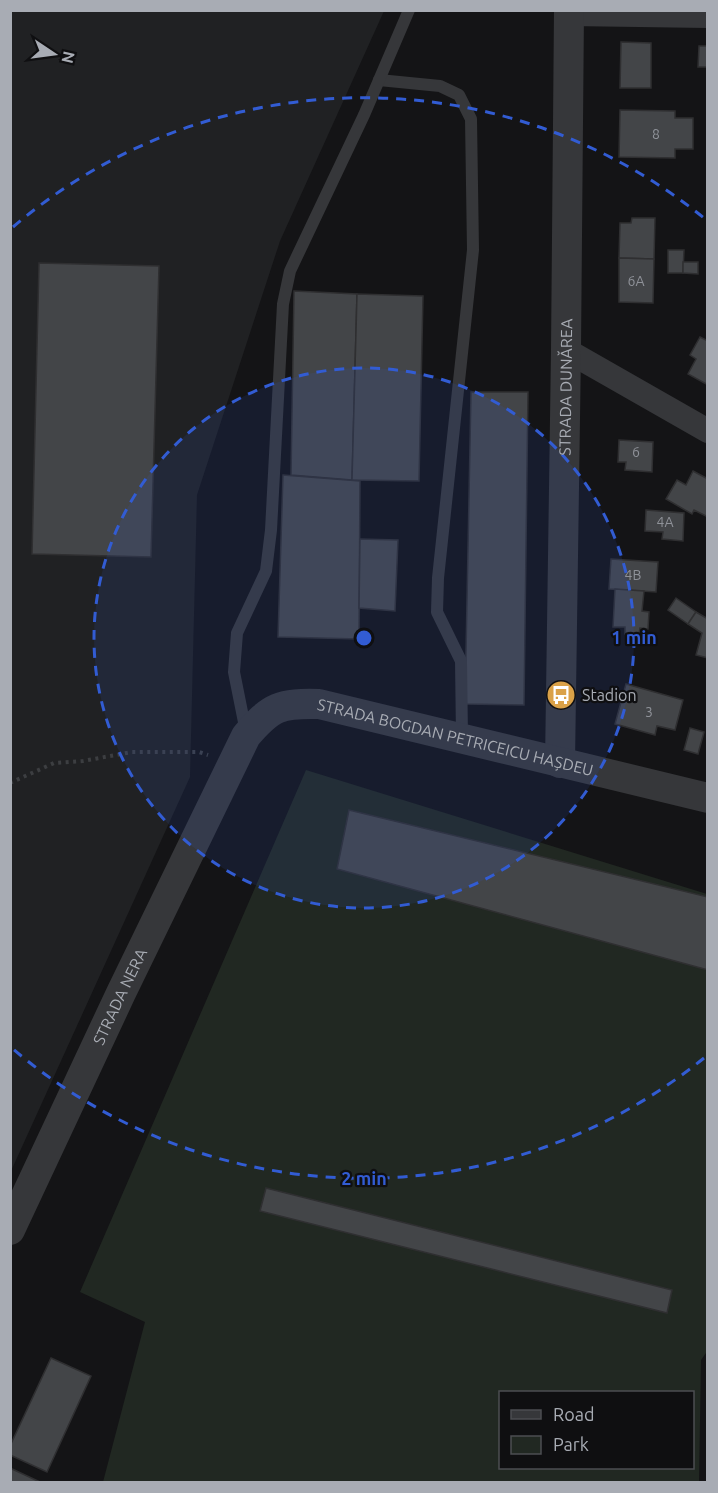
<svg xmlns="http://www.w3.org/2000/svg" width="718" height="1493" viewBox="0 0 718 1493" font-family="Ubuntu,sans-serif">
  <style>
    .built { fill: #202123 }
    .green { fill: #212822; fill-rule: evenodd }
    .building { fill: #434548; stroke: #2f2f31; stroke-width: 1.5 }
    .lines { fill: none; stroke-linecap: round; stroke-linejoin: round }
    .path { stroke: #3c3e41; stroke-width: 4; stroke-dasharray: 3 4.5; stroke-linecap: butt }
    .service { stroke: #36373a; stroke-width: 12 }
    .minor { stroke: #36373a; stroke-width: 24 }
    .tertiary { stroke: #36373a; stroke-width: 30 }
    .ring { fill: none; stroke: #325cd3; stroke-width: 3; stroke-dasharray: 10 8 }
    .labels { text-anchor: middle; stroke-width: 4.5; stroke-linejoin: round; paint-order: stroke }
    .number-label { font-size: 14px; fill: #8f9299 }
    .street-label { font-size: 16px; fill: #a8acb4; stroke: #0f0f11 }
    .poi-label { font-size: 16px; fill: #a8acb4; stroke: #0f0f11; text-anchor: start }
    .centre { fill: #325cd3; stroke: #0f0f11; stroke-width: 3 }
    .ring-label { font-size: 18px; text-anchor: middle; font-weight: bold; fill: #325cd3; stroke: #0f0f11; stroke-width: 4.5; stroke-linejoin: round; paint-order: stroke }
  </style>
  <rect width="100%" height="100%" fill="#141416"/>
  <path class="built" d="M11 11H384L280 241 197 495 190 777 11 1171Z"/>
  <path class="green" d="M306 770 707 894 708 1350 701 1360 699 1482H103L145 1322 80 1292ZM500 1392H692V1468H500Z"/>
  <g class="building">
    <path d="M621 42 651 43V88H620Z"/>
    <path d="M699 46H708V67H698Z"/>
    <path d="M620 110 675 111V118H693V149H675V158L619 157Z"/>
    <path d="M632 218H655L654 259 619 258 620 223H631Z"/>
    <path d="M668 250H684L683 273H668Z"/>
    <path d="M619 258 654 259 653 303 619 302Z"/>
    <path d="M683 262H698V274L683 273Z"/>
    <path d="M39 263 159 266 151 557 32 554Z"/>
    <path d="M294 291 357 294 352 480 291 475Z"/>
    <path d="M357 294 423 296 419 481 352 480Z"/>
    <path d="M700 337 708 341V385L688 374 696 359 690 355Z"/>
    <path d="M471 392H528L524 705 465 704Z"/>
    <path d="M619 440 653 442 652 472 625 470 626 462H618Z"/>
    <path d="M693 471 708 479V517L694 510 692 514 666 499 677 480 686 485Z"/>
    <path d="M283 475 360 481 359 639 278 637Z"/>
    <path d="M646 510 684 513 683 541 662 539 663 532 645 531Z"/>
    <path d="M360 539 398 540 395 611 359 608Z"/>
    <path d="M611 559 658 562 656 592 609 589Z"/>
    <path d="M615 589 644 591 642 611 649 612 648 629 640 628 639 634H625V627H613Z"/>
    <path d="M676 598 696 612 688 624 668 610Z"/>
    <path d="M696 612 708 619V658L696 655 702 633 688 624Z"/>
    <path d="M626 684 683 700 675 730 657 726 655 735 615 724Z"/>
    <path d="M690 728 704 732 698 754 684 750Z"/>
    <path d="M349 810 708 897V970L337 869Z"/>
    <path d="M266 1188 672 1290 667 1313 260 1211Z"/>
    <path d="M51 1358 91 1376 47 1472 10 1455V1446Z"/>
    <path d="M10 1468 40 1482H10Z"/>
  </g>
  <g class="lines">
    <path class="path" d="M10 783 54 763 83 761 132 752H199L208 755"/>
    <g class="service">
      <path d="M379 80 440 86 459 95 471 119 473 250 438 578 437 612 461 661 462 737"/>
      <path d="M246 732 234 672 237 633 266 571 271 530 283 304 290 271 364 115 409 10"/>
    </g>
    <g class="minor">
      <path d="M569 14 708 16"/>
      <path d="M566 350 708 431"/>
    </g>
    <g class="tertiary">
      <path id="s1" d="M560 763 566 350 569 10"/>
      <path id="s2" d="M10 1230 121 993 246 736C271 706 281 703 319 704L708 798"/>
    </g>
  </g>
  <circle cx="364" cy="638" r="270" fill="#325cd3" fill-opacity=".12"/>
  <g class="ring">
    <circle cx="364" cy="638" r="270"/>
    <path d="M704 1058A541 541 0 0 1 13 1049M13 227A541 541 0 0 1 704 218"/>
  </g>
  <defs>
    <g id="bus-disc" transform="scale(1.5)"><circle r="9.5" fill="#daa148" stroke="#0f0f11"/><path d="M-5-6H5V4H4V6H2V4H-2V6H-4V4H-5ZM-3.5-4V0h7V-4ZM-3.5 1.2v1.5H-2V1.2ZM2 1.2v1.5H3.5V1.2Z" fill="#fff"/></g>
  </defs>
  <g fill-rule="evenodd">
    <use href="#bus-disc" x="561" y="695"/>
  </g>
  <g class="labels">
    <g class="number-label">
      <text x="656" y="139">8</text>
      <text x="636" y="286">6A</text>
      <text x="636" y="457">6</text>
      <text x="665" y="527">4A</text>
      <text x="633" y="580">4B</text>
      <text x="649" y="717">3</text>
    </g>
    <g class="street-label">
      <text dy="6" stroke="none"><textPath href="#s1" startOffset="376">STRADA DUNĂREA</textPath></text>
      <text dy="6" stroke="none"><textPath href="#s2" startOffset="772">STRADA BOGDAN PETRICEICU HAȘDEU</textPath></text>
      <text dy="6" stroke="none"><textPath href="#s2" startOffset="258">STRADA NERA</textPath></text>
    </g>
    <g class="poi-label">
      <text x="582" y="701">Stadion</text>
    </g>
  </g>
  <circle cx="364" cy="638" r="9" class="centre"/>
  <g class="ring-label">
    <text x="634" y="644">1 min</text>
    <text x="364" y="1185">2 min</text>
  </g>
  <rect width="718" height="1493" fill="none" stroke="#a8acb4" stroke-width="24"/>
  <rect x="499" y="1391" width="195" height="78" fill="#0f0f11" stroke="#4c4e52" stroke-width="1.5"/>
  <rect x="511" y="1410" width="30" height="9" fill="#36373a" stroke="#4c4e52" stroke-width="1.5"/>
  <text x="553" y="1421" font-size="18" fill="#a8acb4">Road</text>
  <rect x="511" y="1436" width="30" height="18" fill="#212822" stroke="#4c4e52" stroke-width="1.5"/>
  <text x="553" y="1451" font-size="18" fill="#a8acb4">Park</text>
  <g transform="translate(54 54) rotate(103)" stroke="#0f0f11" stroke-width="4.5" paint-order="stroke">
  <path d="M0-4.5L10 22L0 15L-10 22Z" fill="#a8acb4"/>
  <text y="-9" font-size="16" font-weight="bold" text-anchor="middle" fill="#a8acb4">N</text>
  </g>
</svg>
